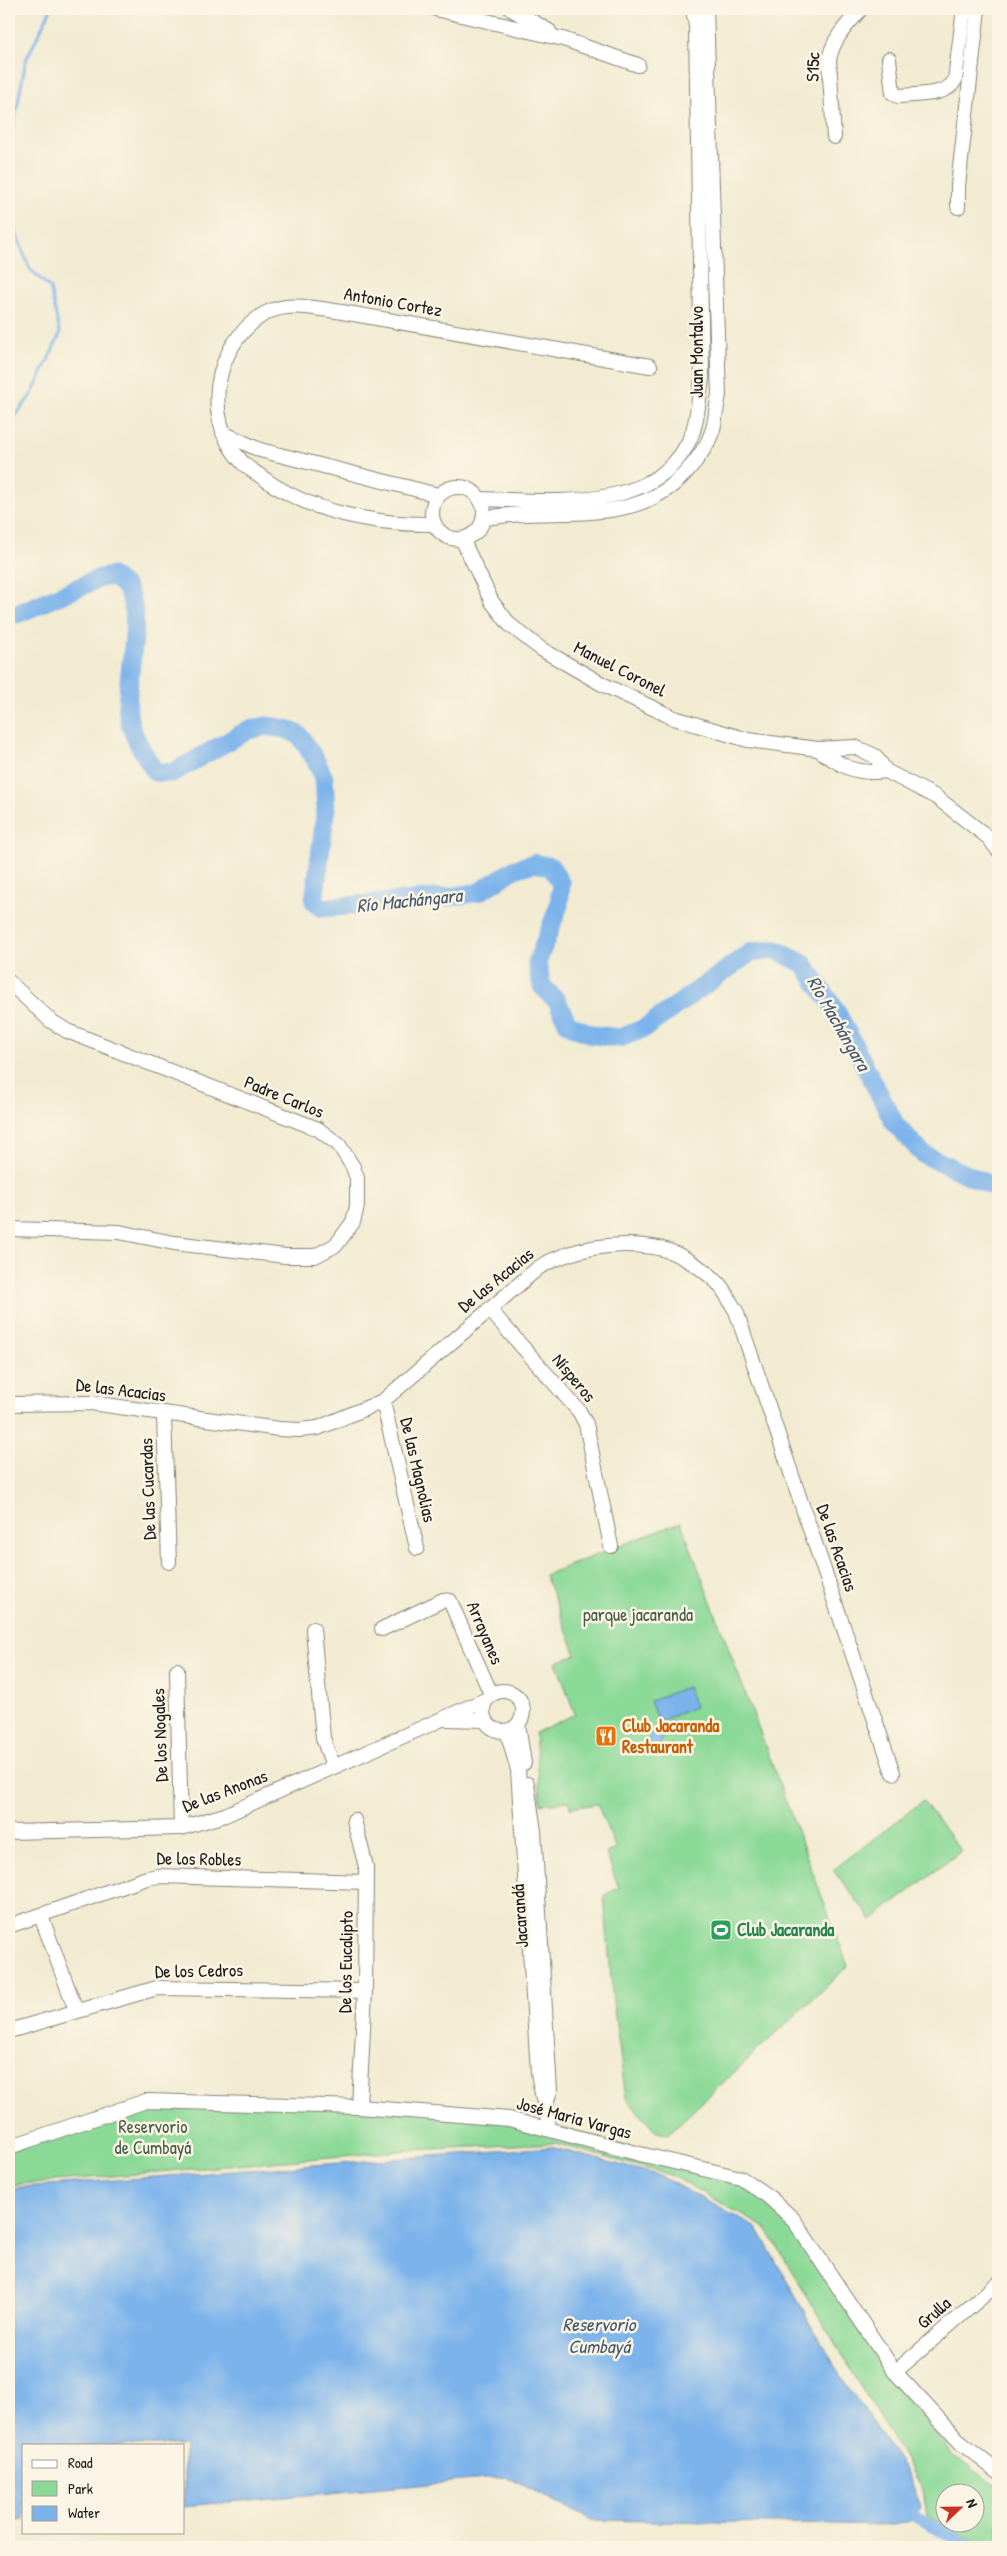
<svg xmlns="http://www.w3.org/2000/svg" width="1007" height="2556" viewBox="0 0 1007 2556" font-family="'Patrick Hand',sans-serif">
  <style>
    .green { fill: #8bd997; stroke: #547a5a; fill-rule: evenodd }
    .water { fill: #7bb3eb; stroke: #4c6884 }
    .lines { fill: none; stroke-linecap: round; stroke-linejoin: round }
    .stream { stroke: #7bb3eb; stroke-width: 3 }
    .canal { stroke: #7bb3eb; stroke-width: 11 }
    .river { stroke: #7bb3eb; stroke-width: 19 }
    .minor-casing { stroke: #878477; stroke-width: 16 }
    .minor { stroke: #fff; stroke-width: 14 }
    .labels { text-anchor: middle; stroke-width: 5; stroke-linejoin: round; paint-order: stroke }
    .street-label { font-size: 18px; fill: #1c1c1c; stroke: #fcf5e5 }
    .park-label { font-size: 18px; fill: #435e47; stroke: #fcf5e5 }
    .food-label { font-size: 18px; font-weight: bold; fill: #c56008; stroke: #fcf5e5; text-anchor: start }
    .leisure-label { font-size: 18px; font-weight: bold; fill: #27864d; stroke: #fcf5e5; text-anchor: start }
    .water-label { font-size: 19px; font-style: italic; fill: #42586f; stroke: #fcf5e5 }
  </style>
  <rect width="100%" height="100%" fill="#fcf5e5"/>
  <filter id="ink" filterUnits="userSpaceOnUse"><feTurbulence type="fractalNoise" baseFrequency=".02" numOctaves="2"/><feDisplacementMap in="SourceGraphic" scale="10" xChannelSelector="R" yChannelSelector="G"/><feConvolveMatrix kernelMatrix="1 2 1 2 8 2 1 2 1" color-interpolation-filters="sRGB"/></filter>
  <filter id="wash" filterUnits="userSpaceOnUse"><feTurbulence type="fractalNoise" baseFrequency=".0096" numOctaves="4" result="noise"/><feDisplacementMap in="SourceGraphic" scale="20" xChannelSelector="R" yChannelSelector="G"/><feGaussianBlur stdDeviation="1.12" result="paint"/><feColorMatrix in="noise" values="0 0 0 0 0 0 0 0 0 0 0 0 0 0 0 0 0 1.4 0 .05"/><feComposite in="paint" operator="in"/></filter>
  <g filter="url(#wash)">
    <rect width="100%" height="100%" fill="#f2ebd2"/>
    <g class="green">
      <path d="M681 1522 848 1966 668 2134 654 2130 626 2098 613 2001 604 1895 619 1888 606 1853 616 1849 597 1804 570 1808 569 1801 541 1804 535 1733 575 1714 556 1662 576 1655 545 1575Z"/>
      <path d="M923 1801 961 1851 872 1920 833 1870Z"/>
      <path d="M147 2104 454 2107 587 2134 743 2184 794 2223 886 2375 953 2454 998 2486V2547H985L927 2516 923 2490 766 2228 670 2175 555 2143 411 2150 9 2185V2151ZM944 2494H974V2524H944Z"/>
    </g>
    <g class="water">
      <path d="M687 1687 695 1707 658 1722 650 1701Z"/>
      <path d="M671 1722 675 1732 663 1737 657 1749 647 1743 654 1729Z"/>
      <path d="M551 2147 658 2175 757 2228 838 2372 907 2473 921 2506C914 2522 910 2522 893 2525L592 2520 507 2477 184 2506V2445H24V2520L9 2522V2188Z"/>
    </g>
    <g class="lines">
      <g class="stream">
        <path d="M9 150 26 60 51 9"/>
        <path d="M9 216 30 269 50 288 60 334 32 394 9 424"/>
      </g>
      <path class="canal" d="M916 2517 971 2547"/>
      <path class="river" d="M9 614H17L100 578 112 576C116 579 123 584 126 588 146 619 124 676 128 713 130 733 145 755 155 772L172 773 248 730 267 726 286 729 299 735 315 759 324 778 326 808 314 901 322 908 449 897 479 892 515 869 535 863 551 867 561 884 559 905 537 963 542 986 557 1001 568 1024 593 1035 620 1038 645 1028 751 952 776 950 804 964 835 1009 895 1124 923 1154 998 1189"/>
    </g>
  </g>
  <g filter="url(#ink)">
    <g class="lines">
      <g class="minor-casing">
        <g id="minor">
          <path d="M436 9 563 39 638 65"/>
          <path d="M511 9 549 31"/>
          <path d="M889 59 893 93 898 96C916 94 946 97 955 80L964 9"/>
          <path d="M834 137 829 60C833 38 847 25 861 9"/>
          <path d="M958 207V186L978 9"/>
          <path d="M223 433 260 450 438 495"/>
          <circle cx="458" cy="513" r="26"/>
          <path d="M480 499C551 501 664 515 693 431 698 415 699 395 702 378L696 26 693 9"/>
          <path d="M483 519C552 504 636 531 687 471 697 460 707 447 712 432 716 421 716 407 719 395L706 9"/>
          <path d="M434 524C374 525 307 512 259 475 253 471 246 467 241 461 201 417 214 345 264 314 287 300 318 309 342 312L650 366"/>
          <path d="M462 539 492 602 510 625 541 649 602 684 674 718 748 740 818 749 855 747 875 756 886 771 936 797 989 838 998 850"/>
          <path d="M818 749C841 766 855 775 886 771"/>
          <path d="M9 982 51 1021 67 1031 318 1129 339 1145 353 1167 357 1178V1206L353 1222 336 1245 315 1256H285L174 1243 119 1232 9 1229"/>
          <path d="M489 1309 579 1411 586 1424 611 1546"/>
          <path d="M383 1401 417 1548"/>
          <path d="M9 1404 91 1403 279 1429 299 1430 318 1428 383 1401 538 1268C571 1248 615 1241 653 1247 676 1250 701 1267 717 1282 725 1290 730 1302 736 1311L893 1773"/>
          <path d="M164 1415 169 1562"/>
          <path d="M313 1629 323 1738 333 1766"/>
          <path d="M382 1629 443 1600 450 1601 491 1694"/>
          <path d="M177 1670 181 1828"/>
          <circle cx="503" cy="1711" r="20"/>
          <path d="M446 1719 485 1720"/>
          <path d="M518 1725 524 1763"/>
          <path d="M507 1731 518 1770 538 2071C540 2091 547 2108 549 2129"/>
          <path d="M527 1784 534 1831 550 2091 546 2104"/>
          <path d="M354 1820 366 1867 365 1991 359 2107"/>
          <path d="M9 1832 181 1828 225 1815 485 1700"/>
          <path d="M41 1916 76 2010"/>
          <path d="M9 1926 147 1878 158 1876 366 1882"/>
          <path d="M9 2031 157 1988 365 1991"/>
          <path d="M9 2147 146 2101 359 2107 509 2119 640 2154 741 2178 769 2197 793 2219 895 2372 961 2443 998 2472"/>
          <path d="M895 2372 998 2283"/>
        </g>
      </g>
      <use href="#minor" class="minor"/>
    </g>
  </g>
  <defs>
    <g id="restaurant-square" transform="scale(1.125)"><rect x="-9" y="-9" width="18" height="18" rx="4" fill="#e8710a" stroke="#fcf5e5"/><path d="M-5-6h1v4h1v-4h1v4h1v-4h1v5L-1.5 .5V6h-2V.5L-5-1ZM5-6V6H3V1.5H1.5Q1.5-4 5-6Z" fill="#fff"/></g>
    <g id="stadium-square" transform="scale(1.125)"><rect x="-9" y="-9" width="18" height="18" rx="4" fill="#2e9e5b" stroke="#fcf5e5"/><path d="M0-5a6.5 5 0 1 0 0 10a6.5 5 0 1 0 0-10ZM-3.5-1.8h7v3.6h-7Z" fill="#fff"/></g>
  </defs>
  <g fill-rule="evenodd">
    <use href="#restaurant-square" x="606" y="1736"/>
    <use href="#stadium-square" x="721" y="1930"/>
  </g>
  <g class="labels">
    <g class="street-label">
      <text transform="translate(813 67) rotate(-88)" y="6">S15c</text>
      <text transform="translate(393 302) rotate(10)" y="6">Antonio Cortez</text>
      <text transform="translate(697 352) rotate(-90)" y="6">Juan Montalvo</text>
      <text transform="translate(620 669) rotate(27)" y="6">Manuel Coronel</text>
      <text transform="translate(284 1097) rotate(22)" y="6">Padre Carlos</text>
      <text transform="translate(496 1280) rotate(-39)" y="6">De las Acacias</text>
      <text transform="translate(574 1378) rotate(50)" y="6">Nísperos</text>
      <text transform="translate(121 1390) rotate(7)" y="6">De las Acacias</text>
      <text transform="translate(418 1470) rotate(77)" y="6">De las Magnolias</text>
      <text transform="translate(148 1489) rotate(-92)" y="6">De las Cucardas</text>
      <text transform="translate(837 1548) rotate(71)" y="6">De las Acacias</text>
      <text transform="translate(485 1633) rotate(67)" y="6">Arrayanes</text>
      <text transform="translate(160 1735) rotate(-92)" y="6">De los Nogales</text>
      <text transform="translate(225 1791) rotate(-21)" y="6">De las Anonas</text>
      <text transform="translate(199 1859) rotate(1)" y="6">De los Robles</text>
      <text transform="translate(520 1916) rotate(-94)" y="6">Jacarandá</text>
      <text transform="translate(346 1962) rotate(-89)" y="6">De los Eucalipto</text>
      <text transform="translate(199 1971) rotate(-1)" y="6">De los Cedros</text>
      <text transform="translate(574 2118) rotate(15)" y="6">José Maria Vargas</text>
      <text transform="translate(934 2313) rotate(-41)" y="6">Grulla</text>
    </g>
    <g class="park-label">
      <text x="638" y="1621">parque jacaranda</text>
      <text x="153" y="2133">Reservorio<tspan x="153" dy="21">de Cumbayá</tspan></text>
    </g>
    <g class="food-label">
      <text x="622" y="1732">Club Jacaranda<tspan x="622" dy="21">Restaurant</tspan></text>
    </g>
    <g class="leisure-label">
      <text x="737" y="1936">Club Jacaranda</text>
    </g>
    <g class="water-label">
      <text transform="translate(409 900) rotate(-6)" y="7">Río Machángara</text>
      <text transform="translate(839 1023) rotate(60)" y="7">Río Machángara</text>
      <text x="599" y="2331">Reservorio<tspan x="599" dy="22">Cumbayá</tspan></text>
    </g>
  </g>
  <rect width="1007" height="2556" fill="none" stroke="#fcf5e5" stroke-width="30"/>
  <rect x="22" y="2444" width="162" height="90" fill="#fcf5e5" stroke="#a29e95"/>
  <rect x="32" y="2460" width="25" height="8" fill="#ffffff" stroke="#a29e95"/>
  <text x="68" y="2468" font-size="15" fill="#1c1c1c">Road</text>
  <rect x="32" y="2481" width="25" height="15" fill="#8bd997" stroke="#a29e95"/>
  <text x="68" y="2494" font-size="15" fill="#1c1c1c">Park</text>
  <rect x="32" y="2506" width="25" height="15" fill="#7bb3eb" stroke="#a29e95"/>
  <text x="68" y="2518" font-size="15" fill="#1c1c1c">Water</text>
  <g transform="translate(960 2508) rotate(68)"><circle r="24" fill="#fcf5e5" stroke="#a29e95"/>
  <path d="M0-4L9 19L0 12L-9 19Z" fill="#c8321e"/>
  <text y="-8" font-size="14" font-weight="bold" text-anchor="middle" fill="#1c1c1c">N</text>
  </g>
</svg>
